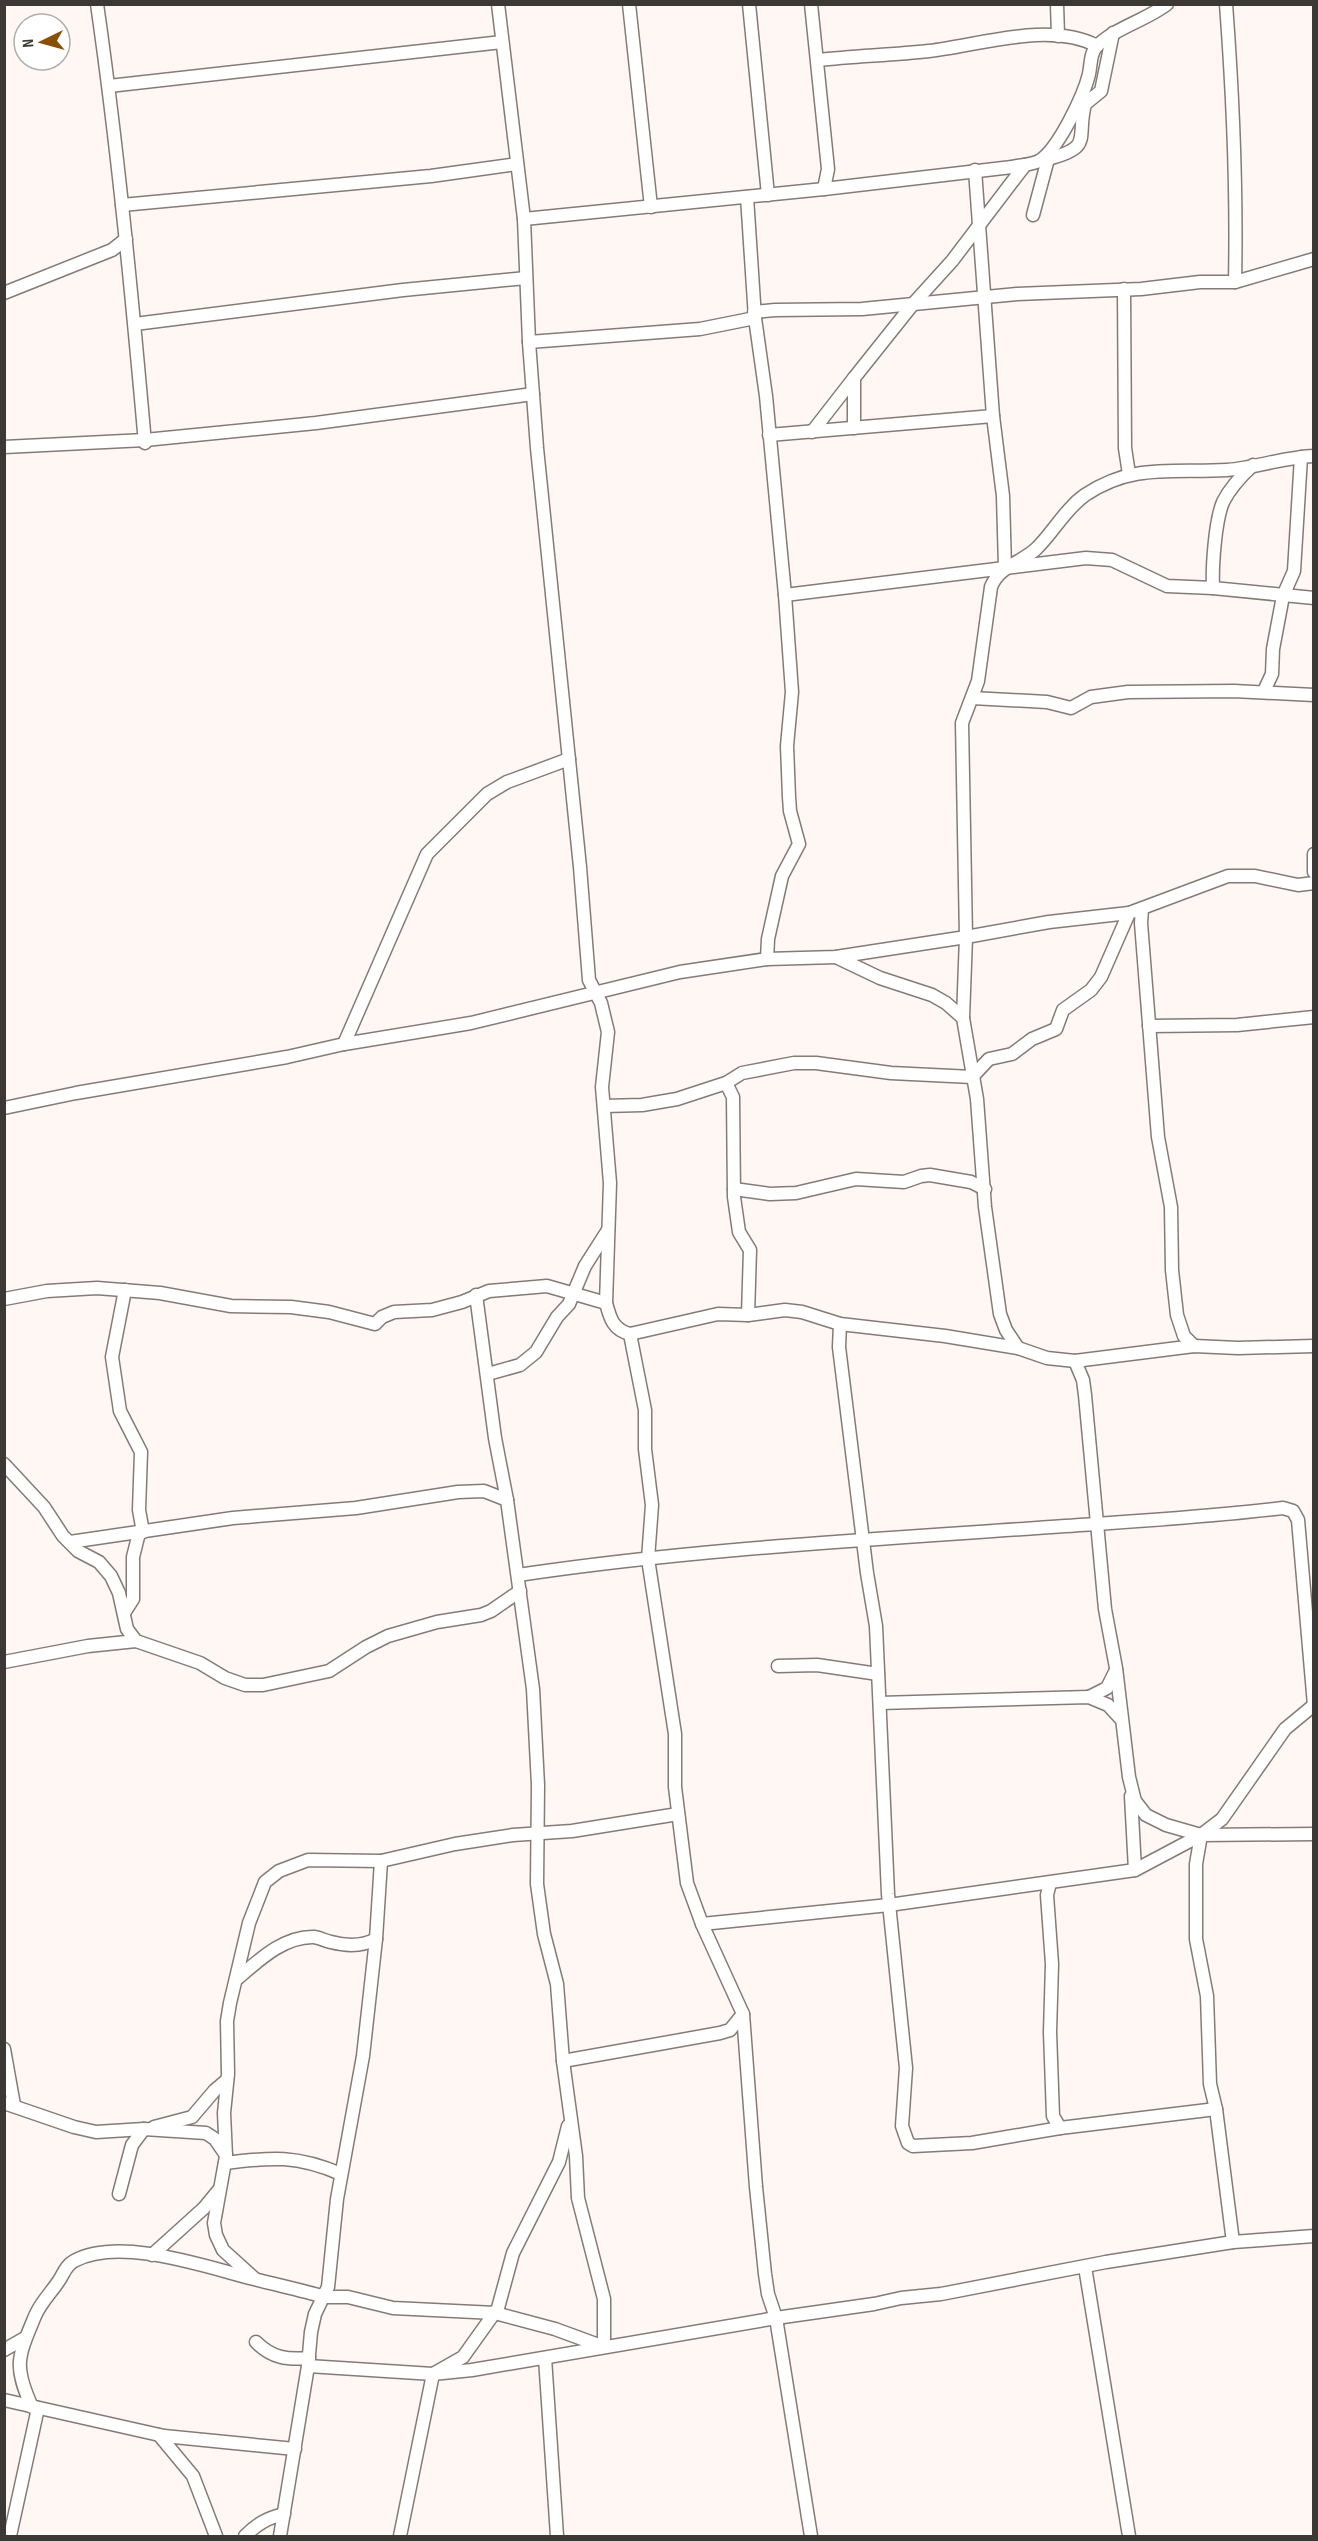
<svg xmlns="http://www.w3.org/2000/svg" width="1318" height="2541" viewBox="0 0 1318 2541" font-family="'Sofia Sans Condensed',sans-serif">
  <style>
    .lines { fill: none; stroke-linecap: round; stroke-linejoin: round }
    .street-casing { stroke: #857b76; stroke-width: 15 }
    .street { stroke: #fff; stroke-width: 12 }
  </style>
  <rect width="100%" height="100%" fill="#fef7f3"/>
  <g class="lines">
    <g class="street-casing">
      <g id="street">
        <path d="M97 4C118 150 132 297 145 443"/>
        <path d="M498 4 524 219 529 342 537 448 580 867 589 980 601 1003 608 1032 602 1087 610 1183 606 1303C610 1318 613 1330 630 1334L718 1314 748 1315 785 1310 802 1312 840 1324 945 1336 1018 1348 1047 1358 1075 1361 1194 1346 1238 1348 1314 1346"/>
        <path d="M629 4 651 207"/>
        <path d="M749 4 768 195"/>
        <path d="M811 4 828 169 824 189"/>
        <path d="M1057 4 1058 36"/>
        <path d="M1226 4C1233 97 1237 189 1235 282"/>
        <path d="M818 60C855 56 892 55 929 51 980 45 1050 21 1097 46"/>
        <path d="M109 86 502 42"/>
        <path d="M975 170 993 416 1003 496 1005 568"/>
        <path d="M747 197 755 318 766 396 785 595 792 692 787 746 789 797 790 811 799 844 782 876 768 939 767 959"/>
        <path d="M122 205 431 176 517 164"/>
        <path d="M1033 215 1048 159C1094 147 1076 139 1085 104L1101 91 1113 33"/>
        <path d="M524 219 824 189 1012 167C1020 165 1031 165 1039 161 1058 150 1084 95 1089 74 1091 65 1090 54 1096 47 1114 28 1147 20 1167 4"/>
        <path d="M1124 289 1125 448 1129 474"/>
        <path d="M4 293 112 250 126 239"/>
        <path d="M754 312 775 310 862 309 1017 294 1141 289 1200 282H1235L1314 259"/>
        <path d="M135 324 403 290 526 278"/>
        <path d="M529 342 700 329 755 318"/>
        <path d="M854 428V378L913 304 952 261 1025 165"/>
        <path d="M812 432 854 378"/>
        <path d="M769 435 993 416"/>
        <path d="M4 447 145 440 316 423 533 394"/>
        <path d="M1213 588C1212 567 1215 521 1223 502 1230 488 1241 476 1253 465"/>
        <path d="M785 595 1086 558 1112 560 1167 586 1213 588 1314 598"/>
        <path d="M1264 691 1272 674 1273 649 1283 596 1294 571 1301 457"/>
        <path d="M972 698 1047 702 1071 708 1091 697 1128 692 1234 691 1314 695"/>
        <path d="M1314 854V872"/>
        <path d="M1142 909 1141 923 1158 1137 1171 1207 1172 1270 1177 1315 1184 1336 1194 1346"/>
        <path d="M836 957 880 978 932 995 946 1003 963 1018"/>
        <path d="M1149 1026 1237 1025 1314 1017"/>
        <path d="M344 1044 427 854 487 794 507 782 569 759"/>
        <path d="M726 1083 733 1097 734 1197 739 1232 750 1250 748 1315"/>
        <path d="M604 1106 642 1105 677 1099 726 1083 742 1073 794 1063H816L891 1073 972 1077 989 1059 1012 1054 1032 1039 1056 1029 1063 1010 1091 990 1101 977 1129 913"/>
        <path d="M4 1108 76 1093 287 1057 344 1044 471 1023 680 972 767 959 836 957 966 937 1049 922 1129 913 1228 876H1255L1298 885 1314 883"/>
        <path d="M734 1189 770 1194 796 1193 856 1179 904 1182 921 1176 930 1175 971 1182 985 1189"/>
        <path d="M125 1290 112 1357 120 1411 141 1452 139 1510 143 1532"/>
        <path d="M4 1299 47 1291 97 1288 160 1293 231 1306 291 1307 329 1312 375 1324 382 1317 394 1312 432 1310 462 1302 489 1291 512 1289 547 1286 606 1303"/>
        <path d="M840 1324 839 1347 867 1573 876 1626 888 1894 906 2068 902 2126 908 2143 913 2146 972 2143 1060 2128 1216 2109"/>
        <path d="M630 1334 645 1410V1449L652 1505 648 1559 675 1734V1787L687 1883 702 1924 743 2014 756 2187 765 2274 768 2294 776 2318 811 2536"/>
        <path d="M1018 1348 1006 1330 1000 1314 985 1207 977 1099 963 1018 966 937 962 723 978 681 991 587C999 566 1021 563 1036 549 1053 533 1065 509 1085 495 1133 463 1173 473 1227 470 1256 468 1284 457 1314 456"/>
        <path d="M1075 1361 1083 1380 1085 1395 1105 1609 1116 1668 1129 1777 1135 1801 1146 1815 1166 1825 1201 1835 1314 1834"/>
        <path d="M488 1374 520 1365 536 1352 557 1317 569 1304 585 1266 608 1230"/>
        <path d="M4 1464 44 1507 63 1536 78 1551 99 1562 111 1576 119 1593 127 1629 136 1641 200 1663 225 1678 245 1685H263L329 1671 366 1647 388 1636 437 1622 481 1615 491 1611 520 1591"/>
        <path d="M70 1542 233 1518 356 1508 458 1492 484 1491 507 1500"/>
        <path d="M518 1575C699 1548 883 1539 1065 1526 1138 1521 1210 1517 1283 1508L1293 1511 1298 1520 1314 1705"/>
        <path d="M124 1613 133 1599V1557L139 1533"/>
        <path d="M4 1662 88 1646 136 1641"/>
        <path d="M778 1666 817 1665 878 1674"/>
        <path d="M1089 1697 1107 1688 1116 1670"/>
        <path d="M880 1703 1089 1697 1108 1705 1120 1718"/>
        <path d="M1131 1796 1135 1870"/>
        <path d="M1201 1835 1196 1864V1939L1207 1996 1210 2084 1216 2109 1233 2242"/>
        <path d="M1050 1883 1047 1895 1052 1964 1050 2032 1053 2116 1060 2128"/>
        <path d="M702 1924 889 1905 1135 1870 1201 1835 1222 1819 1285 1729 1314 1705"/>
        <path d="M238 1978C259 1960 284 1936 314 1937 321 1938 325 1941 331 1942 346 1946 363 1946 376 1939"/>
        <path d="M4 2049 14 2105"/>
        <path d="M563 2061 720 2033 730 2030 743 2014"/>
        <path d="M4 2103 74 2127 96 2132 144 2129 206 2133 215 2139 226 2155"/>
        <path d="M154 2127 192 2117 215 2090 227 2080"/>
        <path d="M225 2163C272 2157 297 2155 341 2174"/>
        <path d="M119 2194 132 2145 144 2129"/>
        <path d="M152 2255 204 2208 218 2191"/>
        <path d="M1085 2267 1129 2536"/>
        <path d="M254 2278 223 2250 216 2235 214 2223 226 2156 224 2113 228 2074 227 2021 230 2003 249 1923 265 1882 279 1871 308 1860 381 1861 455 1844 513 1835 572 1831 678 1814"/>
        <path d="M256 2342C272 2358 287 2360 309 2358"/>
        <path d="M4 2350 25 2338"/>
        <path d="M545 2358 557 2536"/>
        <path d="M308 2366 433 2374 472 2370 776 2318 874 2304 901 2298 941 2294 1106 2262 1233 2242 1314 2236"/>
        <path d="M4 2400 164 2436 295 2449"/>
        <path d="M32 2407C13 2365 18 2357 35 2316 41 2302 50 2294 58 2282 64 2274 65 2266 74 2261 120 2236 206 2267 254 2279 277 2285 301 2290 325 2297H348L393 2308 495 2313 555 2329 604 2347V2299L578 2198 576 2156 563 2061 557 1984 544 1934 537 1884 538 1785 533 1689 507 1500 495 1438 476 1295"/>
        <path d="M159 2435 193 2476 216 2536"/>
        <path d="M10 2536 38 2408"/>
        <path d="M245 2536C257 2524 267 2518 284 2514"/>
        <path d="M280 2536 308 2366 311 2332 315 2314 328 2287 337 2199 363 2056 376 1939 381 1861"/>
        <path d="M400 2536 433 2374 463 2357 498 2308 513 2253 559 2162 568 2126"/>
      </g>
    </g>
    <use href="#street" class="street"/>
  </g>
  <rect width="1318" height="2541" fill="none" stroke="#3c3835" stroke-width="12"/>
  <g transform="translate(42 42) rotate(265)"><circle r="28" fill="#ffffff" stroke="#b1afae" stroke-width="1.5"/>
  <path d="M0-4.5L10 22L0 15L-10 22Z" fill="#895005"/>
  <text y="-9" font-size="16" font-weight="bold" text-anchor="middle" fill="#3c3835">N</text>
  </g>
</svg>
